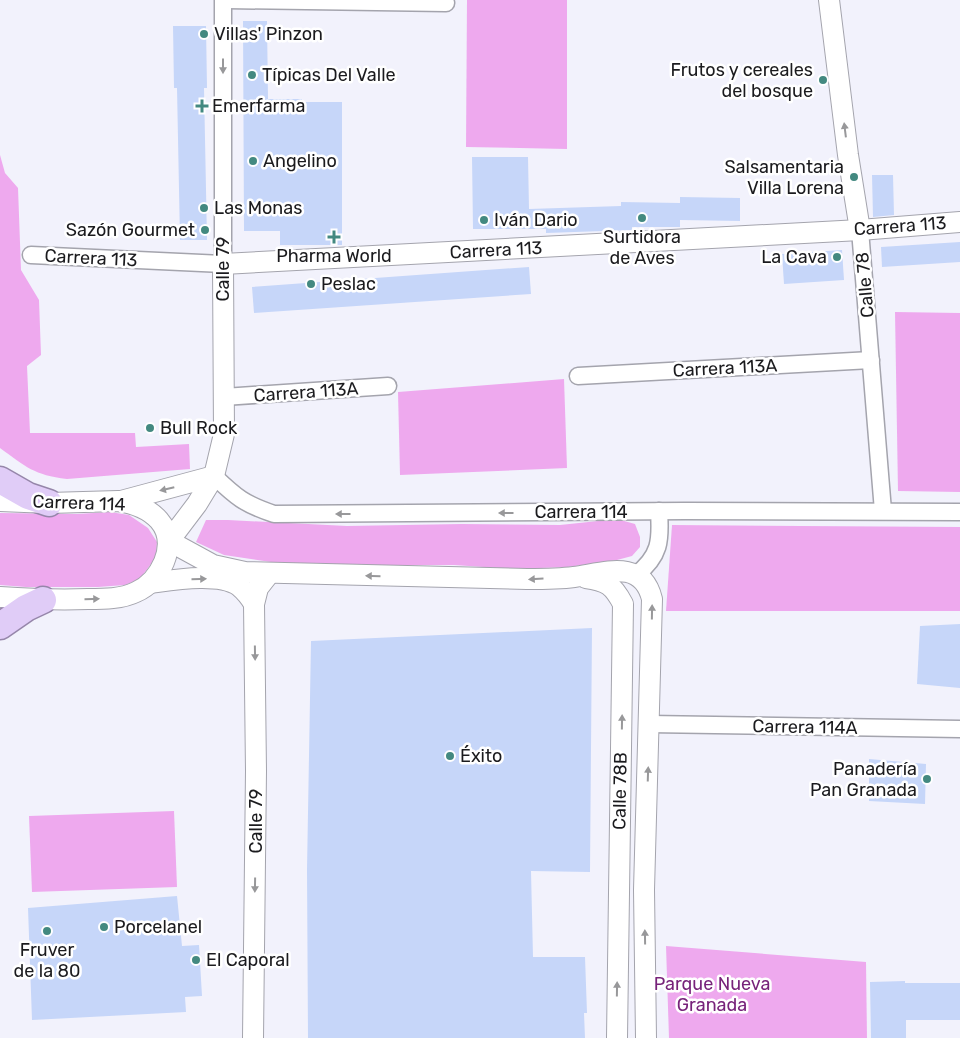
<svg xmlns="http://www.w3.org/2000/svg" width="960" height="1038" viewBox="0 0 960 1038" font-family="Rubik,sans-serif">
  <style>
    .green { fill: #eea9ee }
    .building { fill: #c6d6f9 }
    .lines { fill: none; stroke-linecap: round; stroke-linejoin: round }
    .minor-casing { stroke: #a4a4ad; stroke-width: 19 }
    .tertiary-casing { stroke: #a4a4ad; stroke-width: 22 }
    .trunk-casing { stroke: #9686aa; stroke-width: 29 }
    .minor { stroke: #fff; stroke-width: 16 }
    .tertiary { stroke: #fff; stroke-width: 20 }
    .trunk { stroke: #e0ccf7; stroke-width: 26 }
    .oneway { fill: #98989a }
    .poi-dot { fill: #438980; stroke: #fff; stroke-width: 2 }
    .labels { text-anchor: middle; stroke-width: 5; stroke-linejoin: round; paint-order: stroke }
    .poi-label { font-size: 18px; fill: #1b1b1e; stroke: #fff; text-anchor: start }
    .street-label { font-size: 18px; fill: #1b1b1e; stroke: #fff }
    .park-label { font-size: 18px; fill: #77237a; stroke: #fff }
  </style>
  <rect width="100%" height="100%" fill="#f2f2fc"/>
  <g class="green">
    <path d="M467 0H567V149L466 147Z"/>
    <path d="M0 155 5 173 18 188 21 270 39 300 41 355 27 366 30 433H135L136 447 189 444 190 469 67 479C34 475 26 467 0 448Z"/>
    <path d="M895 312 960 313V492L898 491Z"/>
    <path d="M564 379 567 468 400 475 398 392Z"/>
    <path d="M110 512 129 515 148 528 157 542 156 557 140 579 125 585 98 587H26L0 585V513L77 514Z"/>
    <path d="M617 519 635 524 640 537V547L632 556 617 560 568 567 512 569 454 565H291L224 555 196 542 206 520H228L347 526 462 524 560 525Z"/>
    <path d="M672 525 960 527V611H666Z"/>
    <path d="M174 811 177 887 32 892 29 816Z"/>
    <path d="M666 946 866 962 867 1038H669Z"/>
  </g>
  <g class="building">
    <path d="M243 21H267L268 99H302V102H342V245H280V231H244Z"/>
    <path d="M173 26H206L207 88H204L207 240H180L177 88H174Z"/>
    <path d="M472 157H528L529 209 621 206V202L680 203V197L740 198V221L680 220V227H632V230L546 233V229H473Z"/>
    <path d="M872 175H893L894 215 873 217Z"/>
    <path d="M960 242V262L882 267 881 247Z"/>
    <path d="M842 250 844 280 784 284 782 254Z"/>
    <path d="M529 267 531 294 254 313 252 287Z"/>
    <path d="M960 624V688L917 684 920 626Z"/>
    <path d="M592 628 590 872 531 871 533 957H585L587 1013H584L585 1038H308L307 870 311 641Z"/>
    <path d="M869 759 926 764 925 804 869 801Z"/>
    <path d="M177 896 182 946 199 945 202 996 185 997 186 1012 32 1020 28 908Z"/>
    <path d="M905 981V983H960V1020H906V1038H871L870 982Z"/>
  </g>
  <g class="lines">
    <g class="minor-casing">
      <g id="minor">
        <path d="M227 0 446 3"/>
        <path d="M860 230 883 511"/>
        <path d="M31 255 223 264V0"/>
        <path d="M578 376 871 360"/>
        <path d="M224 397 388 386"/>
        <path d="M214 476C236 497 244 504 274 514L685 511 960 512"/>
        <path d="M636 575C660 556 661 541 659 511"/>
        <path d="M649 724 960 729"/>
      </g>
    </g>
    <g class="tertiary-casing">
      <g id="tertiary">
        <path d="M829 0 848 155 860 230"/>
        <path d="M0 501 49 503 118 501C152 506 178 527 164 562 158 576 150 586 136 592 122 599 104 599 88 599 58 600 29 599 0 597"/>
        <path d="M121 501 214 476"/>
        <path d="M169 541 197 504 214 476 224 434 223 264 860 230 960 222"/>
        <path d="M169 541 213 565 245 572 527 579C543 579 559 579 574 577 604 573 642 558 652 599L644 890 646 1038"/>
        <path d="M586 578C607 581 613 585 623 604L617 1038"/>
        <path d="M150 583C173 580 219 572 239 586 245 591 250 597 254 604"/>
        <path d="M253 1038 256 771 254 604 258 588 269 574"/>
      </g>
    </g>
    <g class="trunk-casing">
      <g id="trunk">
        <path d="M0 480 28 496 49 503"/>
        <path d="M0 626 26 608 43 600"/>
      </g>
    </g>
    <use href="#minor" class="minor"/>
    <use href="#tertiary" class="tertiary"/>
    <use href="#trunk" class="trunk"/>
  </g>
  <defs><path id="oneway-solid" d="M-6-.8H1V-3.2L6.5 0L1 3.2V.8H-6Z" transform="scale(1.25)"/></defs>
  <g class="oneway">
    <use href="#oneway-solid" transform="translate(223 66) rotate(90)"/>
    <use href="#oneway-solid" transform="translate(845 130) rotate(-97)"/>
    <use href="#oneway-solid" transform="translate(167 489) rotate(167)"/>
    <use href="#oneway-solid" transform="translate(506 513) rotate(180)"/>
    <use href="#oneway-solid" transform="translate(343 514) rotate(180)"/>
    <use href="#oneway-solid" transform="translate(373 576) rotate(-179)"/>
    <use href="#oneway-solid" transform="translate(199 579) rotate(-1)"/>
    <use href="#oneway-solid" transform="translate(536 579) rotate(177)"/>
    <use href="#oneway-solid" transform="translate(92 599) rotate(-1)"/>
    <use href="#oneway-solid" transform="translate(652 612) rotate(-89)"/>
    <use href="#oneway-solid" transform="translate(255 653) rotate(89)"/>
    <use href="#oneway-solid" transform="translate(622 722) rotate(-89)"/>
    <use href="#oneway-solid" transform="translate(648 774) rotate(-88)"/>
    <use href="#oneway-solid" transform="translate(255 885) rotate(91)"/>
    <use href="#oneway-solid" transform="translate(645 937) rotate(-91)"/>
    <use href="#oneway-solid" transform="translate(617 989) rotate(-89)"/>
  </g>
  <g class="poi-dot">
    <circle cx="204" cy="34" r="5"/>
    <circle cx="252" cy="75" r="5"/>
    <circle cx="823" cy="80" r="5"/>
    <path d="M199.5 98.5h5v5h5v5h-5v5h-5v-5h-5v-5h5z"/>
    <circle cx="253" cy="161" r="5"/>
    <circle cx="854" cy="177" r="5"/>
    <circle cx="204" cy="208" r="5"/>
    <circle cx="642" cy="218" r="5"/>
    <circle cx="484" cy="220" r="5"/>
    <circle cx="205" cy="230" r="5"/>
    <path d="M331.5 229.5h5v5h5v5h-5v5h-5v-5h-5v-5h5z"/>
    <circle cx="837" cy="257" r="5"/>
    <circle cx="311" cy="284" r="5"/>
    <circle cx="150" cy="428" r="5"/>
    <circle cx="450" cy="756" r="5"/>
    <circle cx="927" cy="779" r="5"/>
    <circle cx="104" cy="927" r="5"/>
    <circle cx="47" cy="931" r="5"/>
    <circle cx="196" cy="960" r="5"/>
  </g>
  <g class="labels">
    <g class="poi-label">
      <text x="214" y="40">Villas' Pinzon</text>
      <text x="813" y="76" text-anchor="end">Frutos y cereales<tspan x="813" dy="21">del bosque</tspan></text>
      <text x="262" y="81">Típicas Del Valle</text>
      <text x="212" y="112">Emerfarma</text>
      <text x="263" y="167">Angelino</text>
      <text x="844" y="173" text-anchor="end">Salsamentaria<tspan x="844" dy="21">Villa Lorena</tspan></text>
      <text x="214" y="214">Las Monas</text>
      <text x="494" y="226">Iván Dario</text>
      <text x="195" y="236" text-anchor="end">Sazón Gourmet</text>
      <text x="642" y="243" text-anchor="middle">Surtidora<tspan x="642" dy="21">de Aves</tspan></text>
      <text x="334" y="262" text-anchor="middle">Pharma World</text>
      <text x="827" y="263" text-anchor="end">La Cava</text>
      <text x="321" y="290">Peslac</text>
      <text x="160" y="434">Bull Rock</text>
      <text x="460" y="762">Éxito</text>
      <text x="917" y="775" text-anchor="end">Panadería<tspan x="917" dy="21">Pan Granada</tspan></text>
      <text x="114" y="933">Porcelanel</text>
      <text x="47" y="956" text-anchor="middle">Fruver<tspan x="47" dy="21">de la 80</tspan></text>
      <text x="206" y="966">El Caporal</text>
    </g>
    <g class="street-label">
      <text transform="translate(900 226) rotate(-4)" y="6">Carrera 113</text>
      <text transform="translate(496 250) rotate(-3)" y="6">Carrera 113</text>
      <text transform="translate(91 258) rotate(3)" y="6">Carrera 113</text>
      <text transform="translate(223 269) rotate(-90)" y="6">Calle 79</text>
      <text transform="translate(865 285) rotate(-95)" y="6">Calle 78</text>
      <text transform="translate(725 368) rotate(-3)" y="6">Carrera 113A</text>
      <text transform="translate(306 392) rotate(-4)" y="6">Carrera 113A</text>
      <text transform="translate(79 503) rotate(2)" y="6">Carrera 114</text>
      <text x="581" y="518">Carrera 114</text>
      <text transform="translate(805 727) rotate(1)" y="6">Carrera 114A</text>
      <text transform="translate(620 791) rotate(-89)" y="6">Calle 78B</text>
      <text transform="translate(256 821) rotate(-90)" y="6">Calle 79</text>
    </g>
    <g class="park-label">
      <text x="712" y="990">Parque Nueva<tspan x="712" dy="21">Granada</tspan></text>
    </g>
  </g>
</svg>
